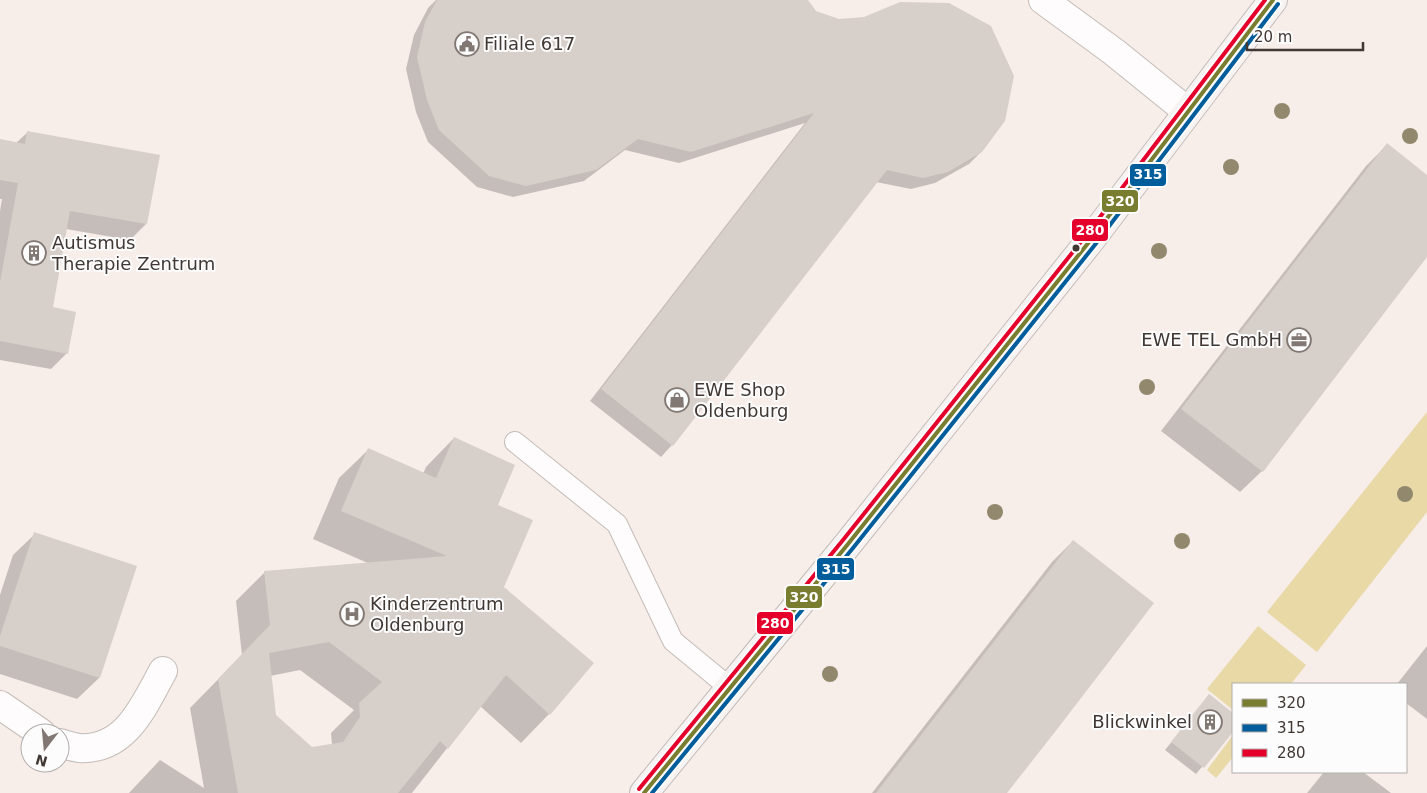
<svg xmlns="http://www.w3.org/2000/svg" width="1427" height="793" viewBox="0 0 1427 793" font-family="'DejaVu Sans',sans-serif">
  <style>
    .green { fill: #e8d9a6 }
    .shadow { fill: #0003; fill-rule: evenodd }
    .building { fill: #d7cfca; fill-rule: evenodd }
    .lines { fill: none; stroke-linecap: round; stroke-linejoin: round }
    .service-casing { stroke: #c4bcb8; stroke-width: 22 }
    .minor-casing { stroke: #c4bcb8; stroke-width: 30 }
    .secondary-casing { stroke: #c4bcb8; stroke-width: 30 }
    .service { stroke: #fefcfc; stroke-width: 20 }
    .minor { stroke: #fefcfc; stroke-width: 28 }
    .secondary { stroke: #f8f3f3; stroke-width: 28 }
    .bus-1-casing { stroke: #fcfcfc; stroke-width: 8 }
    .bus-2-casing { stroke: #fcfcfc; stroke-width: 8 }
    .bus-3-casing { stroke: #fcfcfc; stroke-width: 8 }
    .bus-1 { stroke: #797d2f; stroke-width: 4 }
    .bus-2 { stroke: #005d9c; stroke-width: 4 }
    .bus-3 { stroke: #e4002b; stroke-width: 4 }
    .tree { fill: #92886d }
    .bus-dot { fill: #413834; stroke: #fcfcfc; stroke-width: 2 }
    .labels { text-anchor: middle; stroke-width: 4; stroke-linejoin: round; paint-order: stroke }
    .poi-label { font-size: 18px; fill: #413834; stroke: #fcfcfc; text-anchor: start }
    .line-badge { stroke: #fcfcfc; stroke-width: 2 }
    .badge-label { font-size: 14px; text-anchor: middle; font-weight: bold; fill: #fff }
  </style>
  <rect width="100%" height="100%" fill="#f7ede9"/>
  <g class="green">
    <path d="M1427 412V512L1317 652 1267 612Z"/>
    <path d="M1258 626 1306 665 1291 684H1233V710L1207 689Z"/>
    <path d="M1233 735V757L1216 778 1207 770Z"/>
  </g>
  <g class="shadow">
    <path d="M436 0H806L816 12 981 152 969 164 935 183 911 189 876 182 672 445 661 457 590 401 805 123 679 163 625 150 584 181 513 197 477 187 428 142 416 112 406 69 414 35 428 8Z"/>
    <path d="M28 132 146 224 130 240 66 229 51 308 67 353 51 369 0 360V211L2 199H0V140L16 143Z"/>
    <path d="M1387 145 1427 177V255L1262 471 1240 492 1161 431 1366 166Z"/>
    <path d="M454 438 496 505 503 587 592 663 549 714 521 743 480 706 412 793H129L160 760 204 788 190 708 242 655 236 601 265 572 370 564 313 539 339 478 368 450 423 474 426 467ZM300 670 354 710 331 733 332 745 311 748 274 716 270 676Z"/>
    <path d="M35 534 99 678 77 699 0 674V595L13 555Z"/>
    <path d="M1073 541 1005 793H872L1052 562Z"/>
    <path d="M1427 646V719L1406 703V684H1397Z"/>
    <path d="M1210 695 1233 714V730L1196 774 1165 750Z"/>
    <path d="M1324 772H1363L1391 793H1307Z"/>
  </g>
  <g class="building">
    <path d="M437 0H808L816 11 839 19 864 17 900 2 949 3 991 26 1014 76 1005 121 982 152 948 172 923 178 887 170 673 446 601 389 814 113 691 152 638 139 596 170 526 186 489 176 439 130 427 100 417 57 425 22Z"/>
    <path d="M27 131 160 155 147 224 70 211 53 307 76 312 68 354 0 341V282L18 183 0 180V139L25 144Z"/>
    <path d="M1387 143 1427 175V257L1263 472 1181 409Z"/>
    <path d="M454 437 515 465 498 505 533 520 504 587 594 663 550 715 506 675 448 749 440 741 398 793H238L218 679 270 625 264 571 447 556 341 511 368 448 436 478ZM329 642 382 682 359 703 360 717 343 742 312 747 276 715 269 653Z"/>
    <path d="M34 532 137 566 100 678 0 646V636Z"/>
    <path d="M1073 540 1154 603 1058 728 1007 793H876Z"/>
    <path d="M1209 694 1233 713V732L1204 768 1171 742Z"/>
  </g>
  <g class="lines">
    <g class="service-casing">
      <path id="service" d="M515 442 617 524 673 641 730 688"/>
    </g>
    <g class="minor-casing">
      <g id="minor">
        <path d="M1043 0 1114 52 1187 111"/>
        <path d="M0 705 41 733"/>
        <path d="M60 743C66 745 73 747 79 748 126 751 144 705 163 671"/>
      </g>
    </g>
    <g class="secondary-casing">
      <path id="secondary" d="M644 793 848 544 1089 242 1273 0"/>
    </g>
    <use href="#service" class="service"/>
    <use href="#minor" class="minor"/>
    <use href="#secondary" class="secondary"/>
    <g class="bus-1-casing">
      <path id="bus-1" d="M644 793 848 544 1089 242 1273 0"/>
    </g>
    <g class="bus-2-casing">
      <path id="bus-2" d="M652 793 853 548 1094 246 1278 4"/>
    </g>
    <g class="bus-3-casing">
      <path id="bus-3" d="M639 789 843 540 1084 238 1265 0"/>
    </g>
    <use href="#bus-1" class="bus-1"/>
    <use href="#bus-2" class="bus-2"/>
    <use href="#bus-3" class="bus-3"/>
  </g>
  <g class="tree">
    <circle cx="1282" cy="111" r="8"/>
    <circle cx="1410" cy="136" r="8"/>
    <circle cx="1231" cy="167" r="8"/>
    <circle cx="1159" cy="251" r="8"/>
    <circle cx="1147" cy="387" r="8"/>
    <circle cx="1405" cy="494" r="8"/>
    <circle cx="995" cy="512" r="8"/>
    <circle cx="1182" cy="541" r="8"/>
    <circle cx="830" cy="674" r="8"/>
  </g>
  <defs>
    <g id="civic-ring" transform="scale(1.25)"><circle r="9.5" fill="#fcfcfc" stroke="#817773" stroke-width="1.5"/><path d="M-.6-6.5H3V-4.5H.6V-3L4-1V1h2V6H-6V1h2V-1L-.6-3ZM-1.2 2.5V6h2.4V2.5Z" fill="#817773"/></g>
    <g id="building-ring" transform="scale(1.25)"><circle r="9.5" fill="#fcfcfc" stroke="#817773" stroke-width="1.5"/><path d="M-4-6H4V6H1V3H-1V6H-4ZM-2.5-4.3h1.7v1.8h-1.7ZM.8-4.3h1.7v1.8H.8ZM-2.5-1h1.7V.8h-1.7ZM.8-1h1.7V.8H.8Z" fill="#817773"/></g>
    <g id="office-ring" transform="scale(1.25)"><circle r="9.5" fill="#fcfcfc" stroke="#817773" stroke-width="1.5"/><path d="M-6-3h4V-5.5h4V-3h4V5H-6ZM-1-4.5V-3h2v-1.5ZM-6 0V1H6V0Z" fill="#817773"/></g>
    <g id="shop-ring" transform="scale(1.25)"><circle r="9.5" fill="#fcfcfc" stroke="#817773" stroke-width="1.5"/><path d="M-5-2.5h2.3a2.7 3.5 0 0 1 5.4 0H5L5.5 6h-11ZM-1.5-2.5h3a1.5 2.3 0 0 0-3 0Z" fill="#817773"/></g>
    <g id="hospital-ring" transform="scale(1.25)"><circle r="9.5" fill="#fcfcfc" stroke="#817773" stroke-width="1.5"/><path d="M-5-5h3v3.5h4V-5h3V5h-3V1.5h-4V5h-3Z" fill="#817773"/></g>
  </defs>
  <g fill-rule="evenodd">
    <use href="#civic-ring" x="467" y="44"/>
    <use href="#building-ring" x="34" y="253"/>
    <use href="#office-ring" x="1299" y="340"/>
    <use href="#shop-ring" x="677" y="400"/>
    <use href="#hospital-ring" x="352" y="614"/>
    <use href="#building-ring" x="1210" y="722"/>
  </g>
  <circle class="bus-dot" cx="1076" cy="248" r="4.5"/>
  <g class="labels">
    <g class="poi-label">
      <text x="484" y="50">Filiale 617</text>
      <text x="52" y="249">Autismus<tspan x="52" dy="21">Therapie Zentrum</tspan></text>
      <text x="1282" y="346" text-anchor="end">EWE TEL GmbH</text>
      <text x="694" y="396">EWE Shop<tspan x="694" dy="21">Oldenburg</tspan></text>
      <text x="370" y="610">Kinderzentrum<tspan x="370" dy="21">Oldenburg</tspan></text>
      <text x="1192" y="728" text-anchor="end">Blickwinkel</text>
    </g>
  </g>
  <g class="line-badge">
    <rect x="1129" y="163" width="38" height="24" rx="5" fill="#005d9c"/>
    <rect x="1101" y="189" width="38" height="24" rx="5" fill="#797d2f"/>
    <rect x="1071" y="218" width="38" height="24" rx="5" fill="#e4002b"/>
    <rect x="816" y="557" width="39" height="24" rx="5" fill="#005d9c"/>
    <rect x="785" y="585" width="38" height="24" rx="5" fill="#797d2f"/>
    <rect x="756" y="611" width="38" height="24" rx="5" fill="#e4002b"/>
  </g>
  <g class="badge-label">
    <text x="1148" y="179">315</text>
    <text x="1120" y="206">320</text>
    <text x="1090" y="235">280</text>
    <text x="836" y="574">315</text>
    <text x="804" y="602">320</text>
    <text x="775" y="628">280</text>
  </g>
  <rect x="1232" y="683" width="175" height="90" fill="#fcfcfc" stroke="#b1aeac"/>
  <rect x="1242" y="699" width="25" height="8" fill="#797d2f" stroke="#b1aeac"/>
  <text x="1277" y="708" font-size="15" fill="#413834">320</text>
  <rect x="1242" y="724" width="25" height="8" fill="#005d9c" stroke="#b1aeac"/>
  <text x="1277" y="733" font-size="15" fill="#413834">315</text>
  <rect x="1242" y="749" width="25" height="8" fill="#e4002b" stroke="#b1aeac"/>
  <text x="1277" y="758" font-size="15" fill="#413834">280</text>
  <g transform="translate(45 748) rotate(196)"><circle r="24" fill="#fcfcfc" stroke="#b1aeac"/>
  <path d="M0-4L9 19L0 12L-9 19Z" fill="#817773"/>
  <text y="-8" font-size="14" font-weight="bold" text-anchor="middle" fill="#413834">N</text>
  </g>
  <path d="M1247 42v8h116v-8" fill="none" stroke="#413834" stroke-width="2.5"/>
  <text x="1254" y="42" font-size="15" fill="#413834" stroke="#fcfcfc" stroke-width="4" paint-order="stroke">20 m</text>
</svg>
